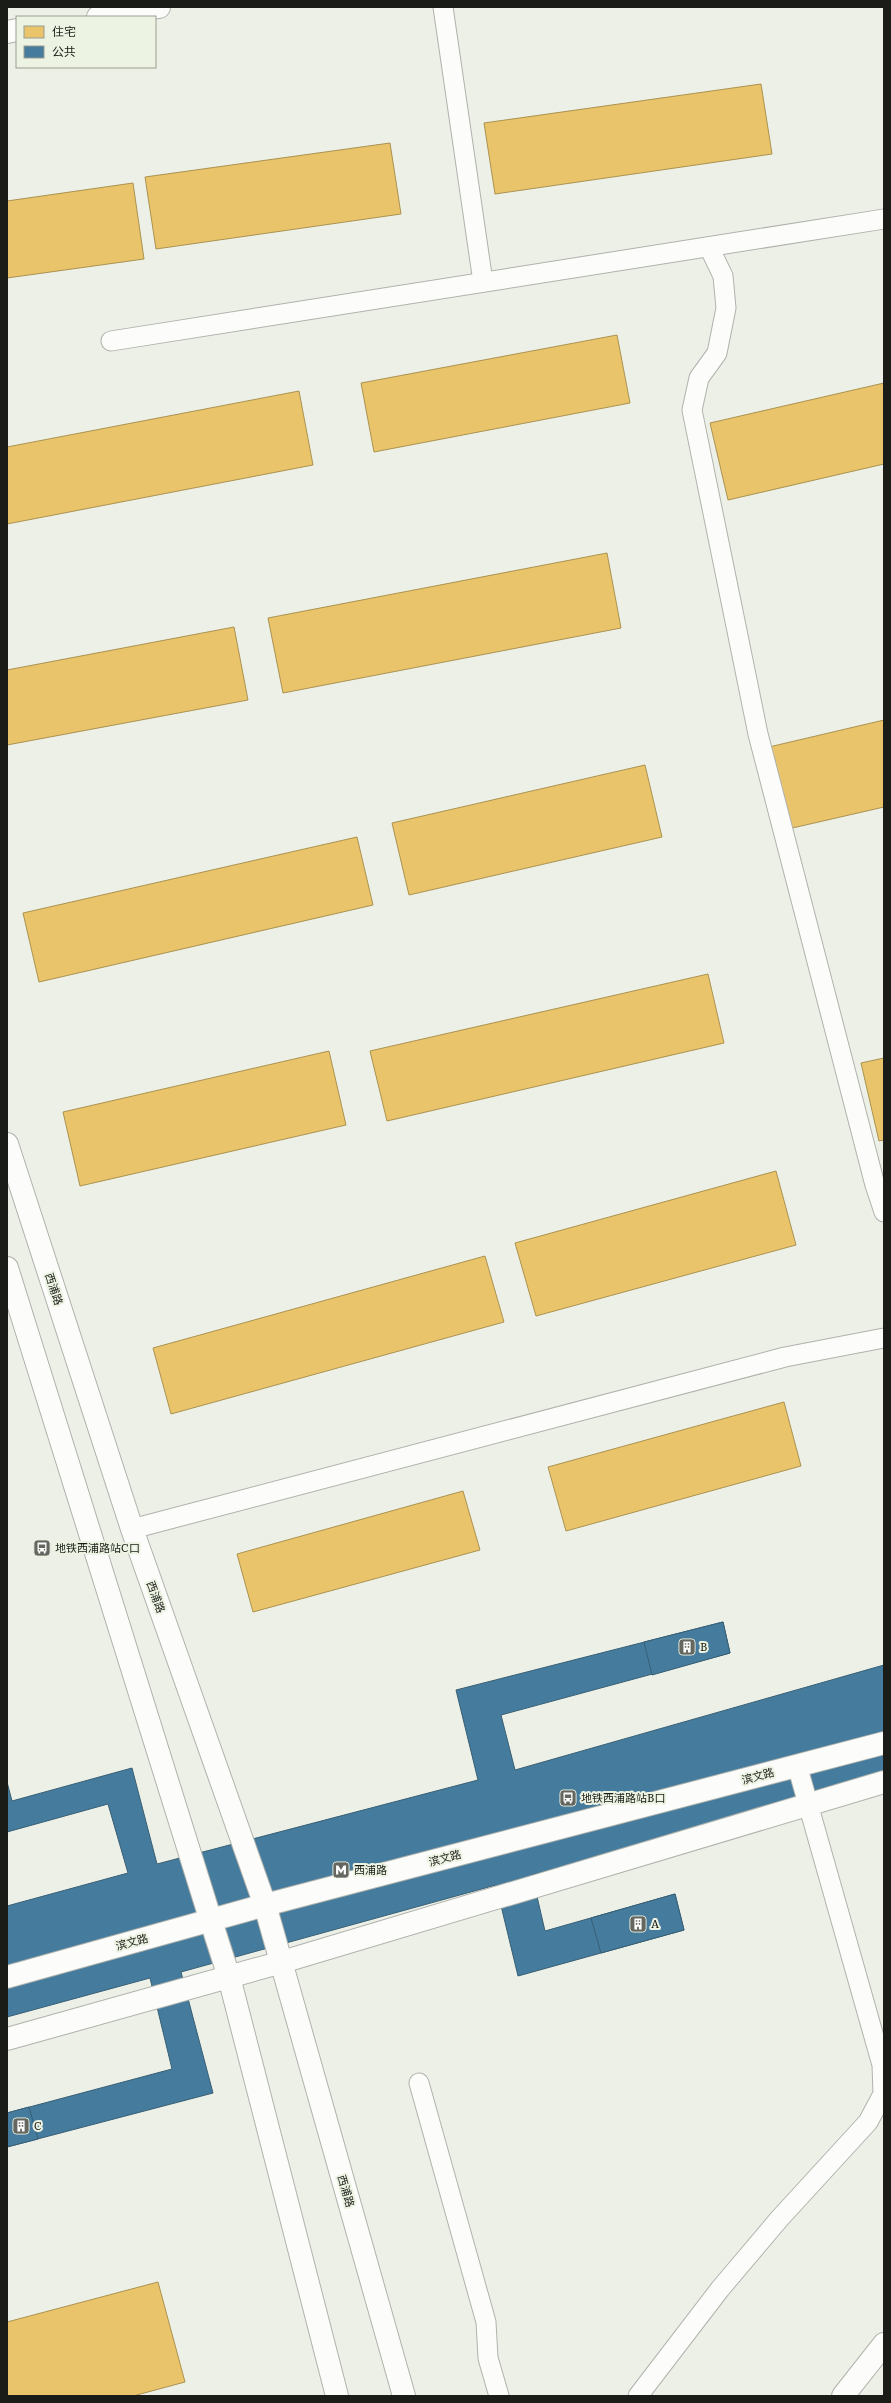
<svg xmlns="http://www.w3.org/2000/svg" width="891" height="2403" viewBox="0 0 891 2403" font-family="Literata,'Noto Sans SC',serif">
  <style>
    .homes { fill: #e9c46a; stroke: #ab9251 }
    .public { fill: #457b9d; stroke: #385f75 }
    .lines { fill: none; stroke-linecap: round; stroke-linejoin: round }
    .service-casing { stroke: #b0b2ac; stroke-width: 21 }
    .tertiary-casing { stroke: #b0b2ac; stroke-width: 24 }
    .secondary-casing { stroke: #b0b2ac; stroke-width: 24 }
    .service { stroke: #fcfdfb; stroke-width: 19 }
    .tertiary { stroke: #fcfdfb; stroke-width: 22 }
    .secondary { stroke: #fcfdfb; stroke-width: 22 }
    .labels { text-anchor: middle; stroke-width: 4; stroke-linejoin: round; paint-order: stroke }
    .street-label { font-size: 11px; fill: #1a1d17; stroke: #edf3e3 }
    .poi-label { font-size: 11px; fill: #1a1d17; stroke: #edf3e3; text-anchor: start }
  </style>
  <rect width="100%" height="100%" fill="#ecf0e6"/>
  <g class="homes">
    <path d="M761 84 772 154 495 194 484 123Z"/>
    <path d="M390 143 401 214 156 249 145 177Z"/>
    <path d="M133 183 144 259 7 278V201Z"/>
    <path d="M617 335 630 403 374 452 361 383Z"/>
    <path d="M884 383V464L728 500 710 423Z"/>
    <path d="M299 391 313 465 7 524V447Z"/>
    <path d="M607 553 621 628 283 693 268 618Z"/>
    <path d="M234 627 248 700 7 745V670Z"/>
    <path d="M884 720V807L788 829 769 747Z"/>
    <path d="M645 765 662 837 409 895 392 823Z"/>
    <path d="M357 837 373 905 39 982 23 913Z"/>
    <path d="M708 974 724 1043 387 1121 370 1051Z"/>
    <path d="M329 1051 346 1125 80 1186 63 1112Z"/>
    <path d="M884 1058V1140L879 1141 861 1063Z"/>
    <path d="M776 1171 796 1245 536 1316 515 1243Z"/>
    <path d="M485 1256 504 1322 171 1414 153 1348Z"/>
    <path d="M784 1402 801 1466 566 1531 548 1467Z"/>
    <path d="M463 1491 480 1550 253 1612 237 1554Z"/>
    <path d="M158 2282 185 2382 133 2396H7V2322Z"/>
  </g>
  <g class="public">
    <path d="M723 1622 730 1653 501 1715 515 1770 884 1665V1778L532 1875 545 1931 675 1894 684 1930 518 1976 496 1885 181 1972 213 2093 7 2147V2113L172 2069 150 1978 7 2017V1906L128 1873 108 1804 7 1832V1782L12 1801 132 1768 157 1864 478 1780 456 1690Z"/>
    <path d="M723 1622 730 1653 652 1675 644 1642Z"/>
    <path d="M675 1894 684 1930 601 1953 591 1918Z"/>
    <path d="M29 2107 38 2139 7 2147V2113Z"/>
  </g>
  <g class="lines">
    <g class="service-casing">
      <g id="service">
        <path d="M443 7 483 282"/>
        <path d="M709 247 723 276 726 308 717 353 699 378 692 410 758 734 875 1185 884 1212"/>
        <path d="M111 341 884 219"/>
        <path d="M132 1529 785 1357 884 1338"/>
        <path d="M419 2083 486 2322 488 2358 499 2396"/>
        <path d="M638 2396 720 2289 780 2218 868 2122 883 2094 882 2065 797 1765"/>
      </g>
    </g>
    <g class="tertiary-casing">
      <g id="tertiary">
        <path d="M98 17 159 7"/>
        <path d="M7 32 17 30"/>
        <path d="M7 1144 132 1529 265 1905"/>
        <path d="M7 1268 211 1921"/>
      </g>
    </g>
    <g class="secondary-casing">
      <g id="secondary">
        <path d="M265 1905 404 2396"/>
        <path d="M211 1921 229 1977 337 2396"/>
        <path d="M7 1977 265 1905 884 1743"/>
        <path d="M7 2039 282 1962 884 1782"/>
        <path d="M843 2396 884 2344"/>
      </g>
    </g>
    <use href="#service" class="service"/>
    <use href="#tertiary" class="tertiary"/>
    <use href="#secondary" class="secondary"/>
  </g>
  <defs>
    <g id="bus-square" transform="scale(0.9)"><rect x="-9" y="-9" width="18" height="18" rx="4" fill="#64675f" stroke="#edf3e3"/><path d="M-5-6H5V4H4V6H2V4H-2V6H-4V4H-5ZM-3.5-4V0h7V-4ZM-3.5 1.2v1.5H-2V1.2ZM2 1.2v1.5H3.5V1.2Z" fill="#fff"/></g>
    <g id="building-square" transform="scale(0.9)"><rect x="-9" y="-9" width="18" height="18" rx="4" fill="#64675f" stroke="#edf3e3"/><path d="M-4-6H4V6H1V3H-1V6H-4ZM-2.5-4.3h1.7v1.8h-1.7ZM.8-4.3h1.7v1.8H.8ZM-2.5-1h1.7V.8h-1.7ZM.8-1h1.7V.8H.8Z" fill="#fff"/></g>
    <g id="metro-square" transform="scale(0.9)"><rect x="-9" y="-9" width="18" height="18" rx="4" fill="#64675f" stroke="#edf3e3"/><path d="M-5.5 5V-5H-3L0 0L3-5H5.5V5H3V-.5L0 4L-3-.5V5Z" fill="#fff"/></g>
  </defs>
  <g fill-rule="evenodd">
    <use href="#bus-square" x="42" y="1548"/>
    <use href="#building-square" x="687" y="1647"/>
    <use href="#bus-square" x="568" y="1798"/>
    <use href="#metro-square" x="341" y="1870"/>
    <use href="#building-square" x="638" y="1924"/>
    <use href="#building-square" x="21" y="2126"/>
  </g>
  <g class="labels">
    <g class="street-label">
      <text transform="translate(54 1289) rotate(72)" y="4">西浦路</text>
      <text transform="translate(156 1597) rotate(70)" y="4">西浦路</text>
      <text transform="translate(758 1776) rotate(-15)" y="4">滨文路</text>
      <text transform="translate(445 1858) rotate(-15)" y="4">滨文路</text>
      <text transform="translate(132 1942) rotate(-15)" y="4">滨文路</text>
      <text transform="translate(346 2191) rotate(74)" y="4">西浦路</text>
    </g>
    <g class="poi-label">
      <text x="55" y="1552">地铁西浦路站C口</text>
      <text x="700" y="1651">B</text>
      <text x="581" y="1802">地铁西浦路站B口</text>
      <text x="354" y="1874">西浦路</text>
      <text x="651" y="1928">A</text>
      <text x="34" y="2130">C</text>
    </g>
  </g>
  <rect width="891" height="2403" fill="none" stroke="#1a1d17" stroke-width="16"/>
  <rect x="16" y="16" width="140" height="52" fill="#edf3e3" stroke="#999d91"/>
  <rect x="24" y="26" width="20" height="12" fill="#e9c46a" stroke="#999d91"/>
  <text x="52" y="36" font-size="12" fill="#1a1d17">住宅</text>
  <rect x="24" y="46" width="20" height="12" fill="#457b9d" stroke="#999d91"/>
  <text x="52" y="56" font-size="12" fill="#1a1d17">公共</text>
</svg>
